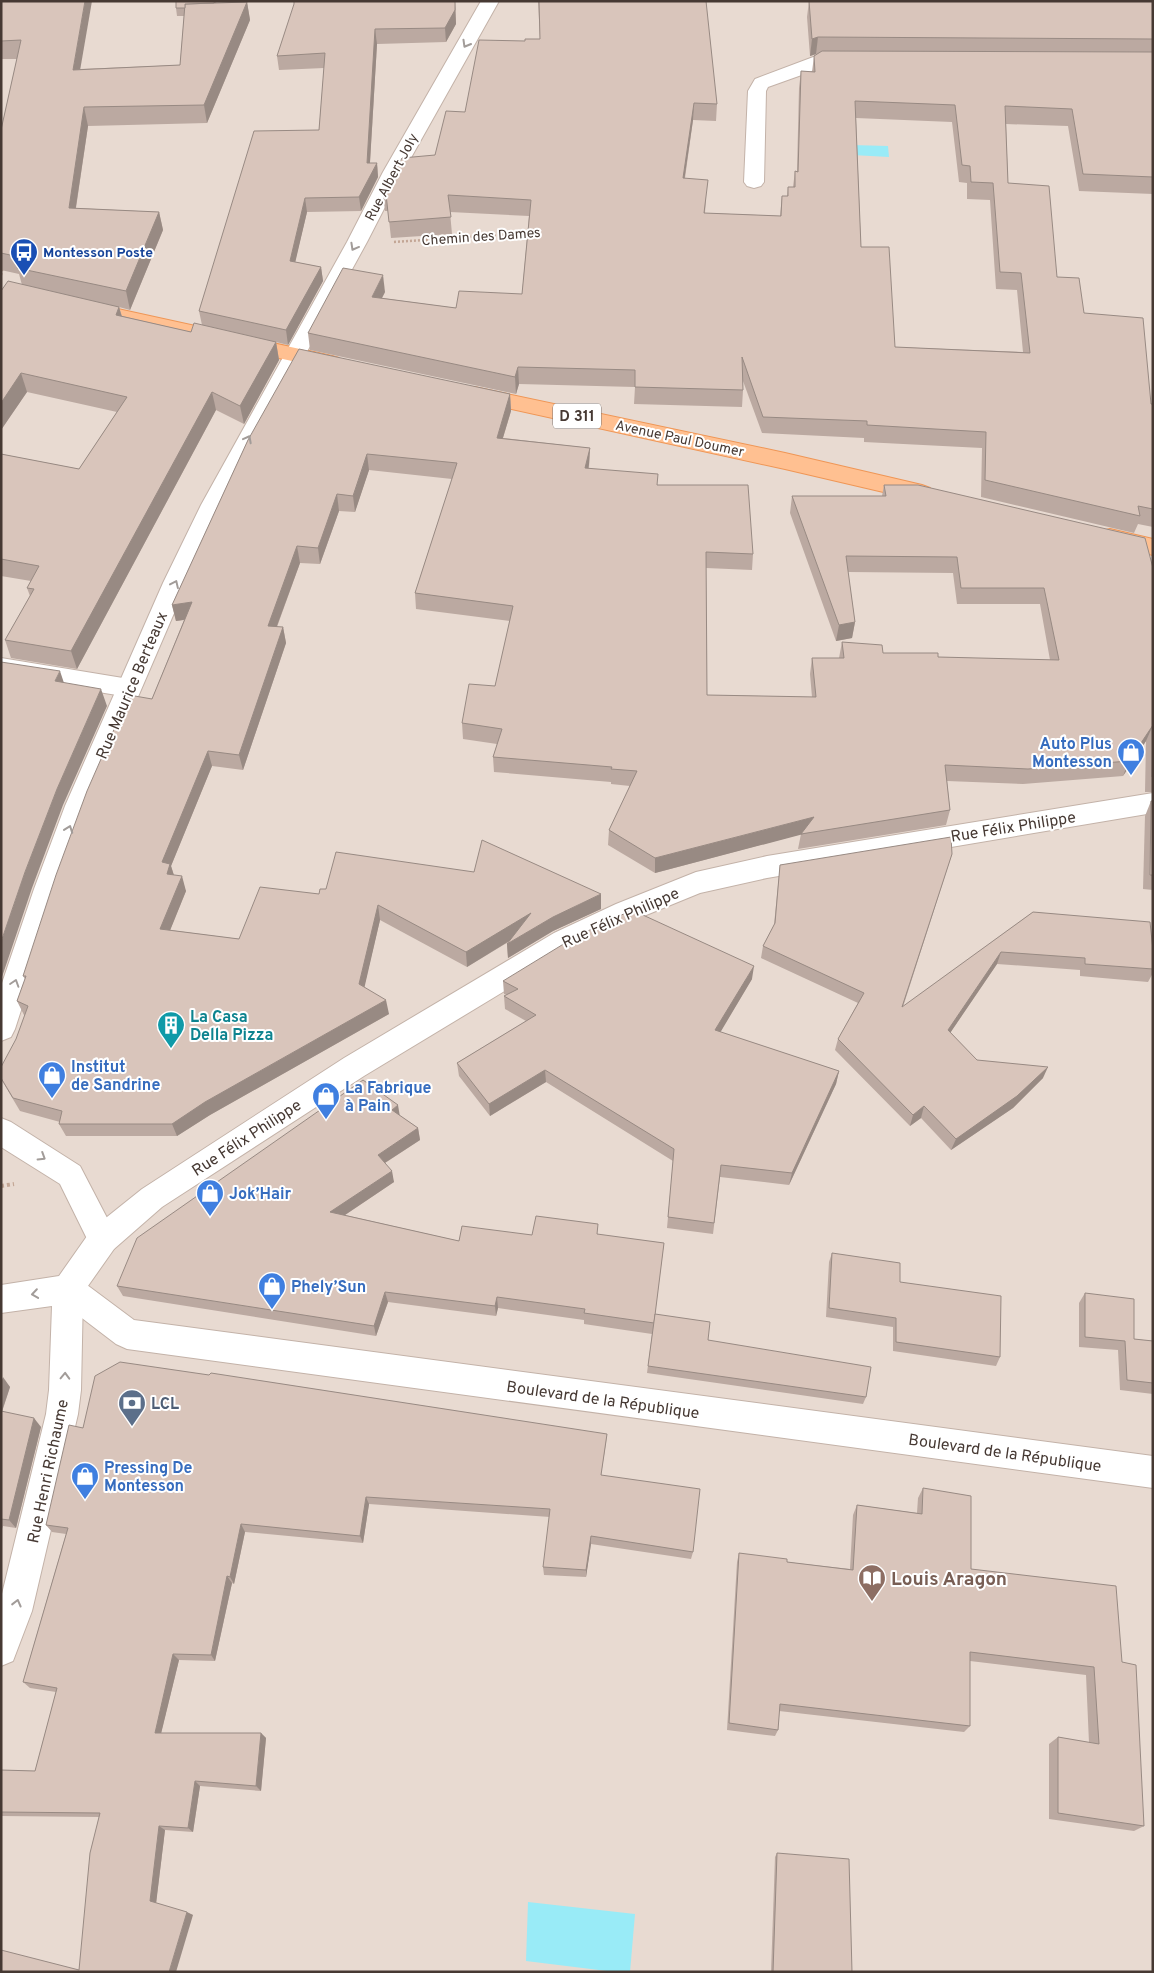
<svg xmlns="http://www.w3.org/2000/svg" width="1154" height="1973" viewBox="0 0 1154 1973" font-family="Overpass,sans-serif">
  <style>
    .residential { fill: #e8dad1 }
    .water { fill: #99ebf7 }
    .lines { fill: none; stroke-linecap: round; stroke-linejoin: round }
    .pedestrian-casing { stroke: #c3b2a8; stroke-width: 2 }
    .minor-casing { stroke: #c3b2a8; stroke-width: 2 }
    .tertiary-casing { stroke: #c3b2a8; stroke-width: 2 }
    .primary-casing { stroke: #ef9656; stroke-width: 2 }
    .path-far1 { stroke: #c3a695; stroke-width: 2.5; stroke-dasharray: 2 2; stroke-linecap: butt }
    .path { stroke: #c3a695; stroke-width: 4; stroke-dasharray: 3 3; stroke-linecap: butt }
    .pedestrian { fill: #fff; fill-rule: evenodd }
    .minor { fill: #fff; fill-rule: evenodd }
    .tertiary { fill: #fff; fill-rule: evenodd }
    .primary { fill: #ffc091; fill-rule: evenodd }
    .wall { fill: #bba9a1; fill-rule: evenodd }
    .shaded-wall { fill: #988a83 }
    .building { fill: #d9c5bb; stroke: #988a83; fill-rule: evenodd }
    .oneway { stroke: #a29c99 }
    .labels { text-anchor: middle; stroke-width: 4; stroke-linejoin: round; paint-order: stroke }
    .far-street-label { font-size: 14px; fill: #463933; stroke: #fff }
    .far-transit-label { font-size: 14px; font-weight: bold; fill: #164399; stroke: #fff; text-anchor: start }
    .shield { fill: #fff; stroke: #7e7470; stroke-width: 1 }
    .shield-label { font-size: 15px; font-weight: bold; fill: #463933 }
    .street-label { font-size: 16px; fill: #463933; stroke: #fff }
    .shop-label { font-size: 16px; font-weight: bold; fill: #366cbe; stroke: #fff; text-anchor: start }
    .culture-label { font-size: 16px; font-weight: bold; fill: #0d838f; stroke: #fff; text-anchor: start }
    .service-label { font-size: 16px; font-weight: bold; fill: #4e5e75; stroke: #fff; text-anchor: start }
    .near-education-label { font-size: 19px; font-weight: bold; fill: #785e54; stroke: #fff; text-anchor: start }
  </style>
  <rect width="100%" height="100%" fill="#f4eae4"/>
  <rect class="residential" x="1" y="1" width="1152" height="1971"/>
  <g class="water">
    <path d="M851 145 888 146 889 157 852 155Z"/>
    <path d="M528 1902 635 1914 630 1972H615L526 1961Z"/>
  </g>
  <g class="lines">
    <g class="pedestrian-casing">
      <path id="pedestrian" d="M1 658 129 679 138 682 141 688 138 694 129 697 1 676Z"/>
    </g>
    <g class="minor-casing">
      <g id="minor">
        <path d="M481 1H499L403 172 367 242 223 505 187 583 91 806 60 889 15 1029 11 1037 1 1041V986L34 889 65 806 163 583 201 505 347 242 383 172Z"/>
        <path d="M816 56 855 57 858 61 855 65 820 66 810 72 768 87 766 91 764 182 761 186 754 188 747 186 744 182 748 91 755 79Z"/>
        <path d="M1 1118 11 1122 80 1166 118 1239 114 1249 103 1253 92 1249 60 1184 1 1147Z"/>
        <path d="M68 1275 79 1279 134 1320 1153 1456V1488L127 1349 116 1344 57 1299 53 1289 57 1279Z"/>
      </g>
    </g>
    <g class="tertiary-casing">
      <path id="tertiary" d="M1153 793V813L767 878 700 893 634 920 574 949 364 1076 162 1207 114 1249 83 1293 81 1390 78 1414 32 1611 13 1661 1 1666V1598L46 1414 49 1390 52 1306 1 1313V1285L59 1276 92 1229 142 1189 344 1058 554 933 616 904 696 872 767 856Z"/>
    </g>
    <g class="primary-casing">
      <g id="primary">
        <path d="M86 302 332 356 339 358 343 363 339 368 332 370 79 313 76 308 79 303Z"/>
        <path d="M474 387 785 453 922 485 930 488 933 493 930 498 922 501 785 469 466 399 463 394 466 389Z"/>
        <path d="M1110 529 1153 539V555L1102 543 1099 537 1102 531Z"/>
      </g>
    </g>
    <g class="path-far1">
      <path d="M394 242 530 233"/>
      <path d="M1 275 3 266"/>
    </g>
    <path class="path" d="M1 1186 14 1184"/>
    <use href="#pedestrian" class="pedestrian"/>
    <use href="#minor" class="minor"/>
    <use href="#tertiary" class="tertiary"/>
    <use href="#primary" class="primary"/>
  </g>
  <g class="wall">
    <path d="M1 1 80 69 180 65 184 16H177L176 8V1H217L216 3 247 2 250 20 207 123 88 126 76 208 159 212 163 230 130 310 119 307 122 316 191 332 202 325 199 311 319 130 324 68 279 70 277 56 455 1 456 24 446 42 377 44 370 163H377L378 177 361 211 307 212 295 262 321 267 323 281 288 345 276 342 279 360 244 424 216 410 77 669 11 658 5 640 30 596 27 588 31 581 1 576V454L79 469 117 412 27 392 1 430V291L22 285 19 274 1 270V130L17 59H1Z"/>
    <path d="M538 1 717 104 716 121 693 120 685 178 706 197 705 213 780 216 782 196H787L788 187H793L795 171H797L799 88 801 71 812 72 814 56 817 54 810 56 807 17 809 1H1153V194L1079 191 1068 126 1006 124 1008 183 1057 277 1151 404H1153V527L1138 524 1134 533 981 497 982 448 864 442V438L762 433 743 381V390L742 407 634 404 635 387 519 384 516 394 310 350 308 333 385 292 382 298 456 308 522 294 529 216 450 212 452 234 391 238 388 211H385L383 194 435 155 465 112 525 41 540 39ZM856 118 952 122 959 182 967 183V199L990 200 996 289 1017 290 1023 352 895 347 861 247Z"/>
    <path d="M510 394 511 411 503 438 590 448 589 468 658 485 753 554 752 570 706 568 707 695 812 697 810 674 812 658H839L842 642 883 653 938 657 1050 660 1040 604H957L953 573 848 572 855 622 852 638 836 641 790 513 792 496H882L884 485 1153 568V792H1145L1146 741 1123 776 1023 784 947 781 950 810 946 825 798 849 801 834 655 873 608 845 609 830 630 786 611 784V782L494 772 493 757 497 744 463 739 462 723 495 686 510 621 416 609 415 593 452 479 369 470 355 512 339 511 320 564 300 563 277 627H283L286 643 243 770 212 766 171 866 174 875 186 891 170 930 239 939 319 894 601 909 553 931 508 958 507 944 510 941 467 967 380 920 364 987 389 1014 210 1115 177 1136H66L59 1124 60 1122 20 1111 1 1079 25 1016 24 1015 17 1001 25 979 23 976 152 699 184 620 176 621 172 605 248 440Z"/>
    <path d="M1151 801H1153V890L1143 889 1145 816Z"/>
    <path d="M952 854 903 1007 1033 912 1153 950V973L1148 982 1080 976V970L997 964 950 1033 977 1060 1043 1078 1013 1108 951 1150 921 1118 910 1126 835 1050 838 1039 858 1003 761 958 763 946 774 925 780 865Z"/>
    <path d="M752 979 720 1032 839 1071 836 1084 789 1185 720 1177 713 1234 667 1228 673 1161 546 1082 490 1116 459 1076 457 1063 526 1021 505 1009 504 996 507 995 504 994 503 981Z"/>
    <path d="M399 1115 418 1128 420 1140 385 1163 394 1182 345 1215 459 1241 532 1235H598L664 1243 655 1314 708 1340 866 1397 863 1404 647 1373 652 1334 584 1324V1320L498 1308 496 1316 388 1302 376 1336 123 1296 117 1286Z"/>
    <path d="M832 1253 900 1282 1000 1357 996 1366 893 1351V1327L826 1317 829 1262Z"/>
    <path d="M1085 1293 1134 1339 1153 1341V1394L1120 1390 1118 1350 1079 1347V1303Z"/>
    <path d="M1 1377 10 1387 2 1412 41 1427 16 1528 3 1526 1 1532Z"/>
    <path d="M83 1428 607 1434 606 1443 601 1475 693 1552 691 1559 591 1544 586 1577 544 1575 543 1567 550 1517 369 1504 363 1543 245 1532 234 1584 232 1583 215 1661 179 1660 161 1733H261L266 1738 261 1791 200 1786 193 1832 165 1830 156 1903 193 1915 79 1970 99 1817 1 1816V1770L35 1771 56 1692 30 1688 23 1682 66 1534 52 1532 46 1525Z"/>
    <path d="M923 1488 971 1569 1122 1662 1144 1826 1134 1831 1049 1819V1744L1058 1737 1089 1743 1086 1675 970 1661V1726L964 1732 779 1711 778 1730 775 1736 727 1730 737 1562 739 1553 787 1562 850 1569 853 1515 857 1505 917 1513 918 1498Z"/>
    <path d="M777 1853 852 1972H771L775 1857Z"/>
  </g>
  <g class="shaded-wall">
    <path d="M85 1H92L77 88 73 70Z"/>
    <path d="M455 1 456 24 446 42 445 28Z"/>
    <path d="M247 2 250 20 207 123 204 105Z"/>
    <path d="M375 29 377 44 369 178 367 163Z"/>
    <path d="M818 37 816 54 810 56 812 39Z"/>
    <path d="M694 103 693 120 682 195 683 178Z"/>
    <path d="M84 107 88 126 73 226 69 208Z"/>
    <path d="M377 163 378 177 361 211 359 197Z"/>
    <path d="M305 198 307 212 292 276 290 261Z"/>
    <path d="M159 212 163 230 130 310 126 291Z"/>
    <path d="M321 267 323 281 288 345 286 330Z"/>
    <path d="M383 275 385 292 374 313 372 297Z"/>
    <path d="M119 307 124 325 116 315Z"/>
    <path d="M276 342 279 360 244 424 240 406Z"/>
    <path d="M518 367 519 384 516 394 515 377Z"/>
    <path d="M21 373 27 392 1 430V403Z"/>
    <path d="M212 392 216 410 77 669 71 651Z"/>
    <path d="M510 394 511 411 498 454 497 438Z"/>
    <path d="M590 448 589 464 585 484V468Z"/>
    <path d="M367 454 369 470 355 512 353 496Z"/>
    <path d="M337 494 339 511 320 564 318 548Z"/>
    <path d="M297 546 300 563 271 642 268 626Z"/>
    <path d="M192 602 196 618 176 621 172 605Z"/>
    <path d="M855 622 852 638 836 641 839 625Z"/>
    <path d="M283 627 286 643 243 770 239 755Z"/>
    <path d="M60 671 66 689 55 681Z"/>
    <path d="M101 689 107 706 63 805 32 888 1 980V942L25 872 57 789Z"/>
    <path d="M1153 725 1146 741 1123 776 1129 761Z"/>
    <path d="M208 751 212 766 171 866 175 879 167 875 162 862Z"/>
    <path d="M814 817 811 832 655 873V858Z"/>
    <path d="M182 876 186 891 165 943 160 929Z"/>
    <path d="M601 894V909L553 931 508 958 507 944 553 917Z"/>
    <path d="M378 905 380 920 362 998 359 984Z"/>
    <path d="M531 913 532 927 467 967 466 952Z"/>
    <path d="M1001 952 997 964 944 1042 948 1030Z"/>
    <path d="M754 966 752 979 714 1043 715 1030Z"/>
    <path d="M386 1000 389 1014 210 1115 177 1136 172 1124 205 1102Z"/>
    <path d="M1048 1067 1043 1078 1013 1108 951 1150 956 1139Z"/>
    <path d="M545 1070 546 1082 490 1116 489 1104Z"/>
    <path d="M839 1071 836 1084 789 1185 792 1173Z"/>
    <path d="M398 1105 400 1117 392 1110Z"/>
    <path d="M924 1106 921 1118 910 1126 913 1115Z"/>
    <path d="M418 1128 420 1140 380 1166 378 1155Z"/>
    <path d="M392 1171 394 1182 333 1223 330 1212Z"/>
    <path d="M385 1292 388 1302 376 1336 374 1326Z"/>
    <path d="M497 1297 498 1308 496 1316 495 1306Z"/>
    <path d="M3 1377 10 1387 1 1414V1383Z"/>
    <path d="M34 1418 41 1427 16 1528 9 1520Z"/>
    <path d="M366 1497 369 1504 363 1543 360 1536Z"/>
    <path d="M241 1524 245 1532 234 1584 230 1577Z"/>
    <path d="M591 1536V1544L586 1577V1570Z"/>
    <path d="M227 1576 232 1583 215 1661 211 1655Z"/>
    <path d="M173 1654 179 1660 160 1738 155 1733Z"/>
    <path d="M261 1733 266 1738 261 1791 256 1786Z"/>
    <path d="M195 1781 200 1786 193 1832 188 1828Z"/>
    <path d="M159 1826 165 1830 156 1904 150 1901Z"/>
    <path d="M187 1912 193 1915 176 1972H169Z"/>
  </g>
  <g class="building">
    <path d="M1 1H85L73 70 180 65 185 4 247 2 204 105 84 107 69 208 159 212 126 291 17 268 24 258 1 253V130L21 40 1 41Z"/>
    <path d="M176 1H215L214 3 185 4V8H176Z"/>
    <path d="M294 1H455V10L445 28 375 29 367 163H377L359 197 305 198 290 261 321 267 286 330 199 311 254 131 319 130 325 53 277 56 294 4Z"/>
    <path d="M539 1H706L717 104 694 103 683 178 708 180 704 213 781 216 782 196H788V187H795V171L798 172 801 71 815 72 814 56 822 51 1153 52V177L1083 174 1072 109 1005 106 1008 183 1049 186 1057 277 1079 278 1084 313 1143 318 1151 404H1153V509L1138 506 1140 516 985 480 986 432 867 425V421L763 417 742 357 743 390 635 387V370L518 367 515 377 308 333 343 268 383 275 372 297 456 308 459 291 522 294 531 200 448 195 451 217 389 222 386 194H383L402 158 435 155 446 111 465 112 479 40 525 41V39H540ZM855 101 955 105 962 165 970 166 971 182 993 183 1000 272 1021 273 1030 353 895 347 889 247H861Z"/>
    <path d="M809 1H1153V39L818 37 812 39Z"/>
    <path d="M8 281 119 307 116 315 191 332 194 323 276 342 240 406 212 392 71 651 5 640 34 589 27 588 39 566 1 559V454L79 469 127 397 21 373 1 403V291Z"/>
    <path d="M299 349 510 394 497 438 590 448 585 468 658 474 657 485H748L753 554 706 552 707 695 816 697 812 658H844L842 642 882 645 883 653H938V657L1059 660 1044 588H961L957 557 846 556 855 622 839 625 792 496H886L884 485H918L1145 538 1153 568V777H1152L1153 725 1129 761 1028 769 945 765 950 810 801 834 814 817 655 858 609 830 637 771 611 769 612 767 493 757 502 729 462 723 469 684 495 686 513 606 415 593 457 463 367 454 353 496 337 494 318 548 297 546 268 626 283 627 239 755 208 751 162 862 170 864 167 874 182 876 160 929 239 939 260 887 319 894 320 889H326L336 852 474 872 482 840 601 894 553 917 507 944 531 913 466 952 378 905 359 984 386 1000 205 1102 172 1124H59L62 1111 13 1098 1 1078V1067L16 1039 28 1006 17 1001 26 976H23L56 875 87 791 129 695 152 699 192 602 172 605 248 440Z"/>
    <path d="M1 662 60 671 55 681 101 689 57 789 25 872 1 942Z"/>
    <path d="M1151 801H1153V875H1150Z"/>
    <path d="M951 837 952 854 902 1007 1033 912 1150 922 1153 950V969L1085 964V958L1001 952 948 1030 977 1060 1048 1067 1017 1096 956 1139 924 1106 913 1115 838 1039 864 993 763 946 775 923 780 865Z"/>
    <path d="M632 910 754 966 715 1030 839 1071 792 1173 721 1165 714 1223 668 1217 674 1149 545 1070 489 1104 457 1063 536 1015 504 996 518 989 503 981 575 937Z"/>
    <path d="M363 1080 398 1105 392 1110 418 1128 378 1155 392 1171 330 1212 459 1241 462 1226 532 1235 536 1216 598 1224 597 1234 664 1243 654 1323 584 1313 585 1309 497 1297 495 1306 385 1292 374 1326 117 1286 137 1238Z"/>
    <path d="M832 1253 900 1263V1282L1001 1296 1000 1357 896 1342V1318L829 1308Z"/>
    <path d="M1085 1293 1134 1299V1339L1153 1341V1383L1127 1380 1125 1341 1085 1337Z"/>
    <path d="M655 1314 710 1322 708 1340 871 1367 866 1397 648 1366Z"/>
    <path d="M120 1362 209 1375 211 1373 607 1434 601 1475 700 1489 693 1552 591 1536 586 1570 543 1567 550 1509 366 1497 360 1536 241 1524 230 1577 227 1576 211 1655 173 1654 155 1733H261L256 1786 195 1781 188 1828 159 1826 150 1901 187 1912 169 1972H1V1950L79 1970 90 1853 100 1813 1 1812V1770L35 1771 57 1688 23 1682 68 1528 46 1525 69 1425 83 1428 95 1376Z"/>
    <path d="M1 1411 34 1418 9 1520 1 1519Z"/>
    <path d="M923 1488 971 1496V1569L1116 1586 1122 1662 1136 1665 1144 1826 1058 1813V1737L1099 1744 1094 1667 970 1652V1726L780 1704 778 1730 729 1723 739 1553 787 1559V1562L853 1570 857 1505 922 1514Z"/>
    <path d="M777 1853 849 1859 852 1972H773Z"/>
  </g>
  <defs><path id="oneway-chevron" d="M-2-3.5L2.5 0L-2 3.5" fill="none" stroke-width="1.6" stroke-linecap="round" stroke-linejoin="round" transform="scale(1.25)"/></defs>
  <g class="oneway">
    <use href="#oneway-chevron" transform="translate(466 44) rotate(120)"/>
    <use href="#oneway-chevron" transform="translate(354 247) rotate(119)"/>
    <use href="#oneway-chevron" transform="translate(248 439) rotate(-62)"/>
    <use href="#oneway-chevron" transform="translate(175 584) rotate(-65)"/>
    <use href="#oneway-chevron" transform="translate(69 829) rotate(-70)"/>
    <use href="#oneway-chevron" transform="translate(15 983) rotate(-72)"/>
    <use href="#oneway-chevron" transform="translate(42 1157) rotate(32)"/>
    <use href="#oneway-chevron" transform="translate(35 1294) rotate(172)"/>
    <use href="#oneway-chevron" transform="translate(65 1376) rotate(-88)"/>
    <use href="#oneway-chevron" transform="translate(17 1603) rotate(-76)"/>
  </g>
  <defs>
    <g id="bus-pin" transform="scale(1.4375)"><path d="M0 17L-7.5 6A9.5 9.5 0 1 1 7.5 6Z" fill="#1a4fb4" stroke="#fff"/><path d="M-5-6H5V4H4V6H2V4H-2V6H-4V4H-5ZM-3.5-4V0h7V-4ZM-3.5 1.2v1.5H-2V1.2ZM2 1.2v1.5H3.5V1.2Z" fill="#fff"/></g>
    <g id="shop-pin" transform="scale(1.4375)"><path d="M0 17L-7.5 6A9.5 9.5 0 1 1 7.5 6Z" fill="#3f7fe0" stroke="#fff"/><path d="M-5-2.5h2.3a2.7 3.5 0 0 1 5.4 0H5L5.5 6h-11ZM-1.5-2.5h3a1.5 2.3 0 0 0-3 0Z" fill="#fff"/></g>
    <g id="building-pin" transform="scale(1.4375)"><path d="M0 17L-7.5 6A9.5 9.5 0 1 1 7.5 6Z" fill="#0f9aa8" stroke="#fff"/><path d="M-4-6H4V6H1V3H-1V6H-4ZM-2.5-4.3h1.7v1.8h-1.7ZM.8-4.3h1.7v1.8H.8ZM-2.5-1h1.7V.8h-1.7ZM.8-1h1.7V.8H.8Z" fill="#fff"/></g>
    <g id="bank-pin" transform="scale(1.4375)"><path d="M0 17L-7.5 6A9.5 9.5 0 1 1 7.5 6Z" fill="#5c6f8a" stroke="#fff"/><path d="M-6-4H6V4H-6ZM0-2.3a2.3 2.3 0 1 0 0 4.6a2.3 2.3 0 1 0 0-4.6Z" fill="#fff"/></g>
    <g id="library-pin" transform="scale(1.4375)"><path d="M0 17L-7.5 6A9.5 9.5 0 1 1 7.5 6Z" fill="#8d6e63" stroke="#fff"/><path d="M-6-4Q-3-5.5-.7-3.5V5Q-3 3-6 4ZM6-4Q3-5.5 .7-3.5V5Q3 3 6 4Z" fill="#fff"/></g>
  </defs>
  <g fill-rule="evenodd">
    <use href="#bus-pin" x="24" y="252"/>
    <use href="#shop-pin" x="1131" y="752"/>
    <use href="#building-pin" x="171" y="1025"/>
    <use href="#shop-pin" x="52" y="1075"/>
    <use href="#shop-pin" x="326" y="1096"/>
    <use href="#shop-pin" x="210" y="1193"/>
    <use href="#shop-pin" x="272" y="1286"/>
    <use href="#bank-pin" x="132" y="1403"/>
    <use href="#shop-pin" x="85" y="1476"/>
    <use href="#library-pin" x="872" y="1578"/>
  </g>
  <g class="labels">
    <g class="far-street-label">
      <text transform="translate(391 177) rotate(-62)" y="5">Rue Albert Joly</text>
      <text transform="translate(481 236) rotate(-4)" y="5">Chemin des Dames</text>
      <text transform="translate(680 438) rotate(12)" y="5">Avenue Paul Doumer</text>
    </g>
    <g class="far-transit-label">
      <text x="43" y="257">Montesson Poste</text>
    </g>
    <rect class="shield" x="553" y="403.5" width="48" height="25" rx="4"/>
    <g class="shield-label">
      <text x="577" y="421">D 311</text>
    </g>
    <g class="street-label">
      <text transform="translate(131 685) rotate(-67)" y="6">Rue Maurice Berteaux</text>
      <text transform="translate(1013 826) rotate(-9)" y="6">Rue Félix Philippe</text>
      <text transform="translate(620 917) rotate(-24)" y="6">Rue Félix Philippe</text>
      <text transform="translate(246 1137) rotate(-33)" y="6">Rue Félix Philippe</text>
      <text transform="translate(603 1399) rotate(8)" y="6">Boulevard de la République</text>
      <text transform="translate(1005 1452) rotate(8)" y="6">Boulevard de la République</text>
      <text transform="translate(47 1471) rotate(-78)" y="6">Rue Henri Richaume</text>
    </g>
    <g class="shop-label">
      <text x="1112" y="749" text-anchor="end">Auto Plus<tspan x="1112" dy="18">Montesson</tspan></text>
      <text x="71" y="1072">Institut<tspan x="71" dy="18">de Sandrine</tspan></text>
      <text x="345" y="1093">La Fabrique<tspan x="345" dy="18">à Pain</tspan></text>
      <text x="229" y="1199">Jok’Hair</text>
      <text x="291" y="1292">Phely’Sun</text>
      <text x="104" y="1473">Pressing De<tspan x="104" dy="18">Montesson</tspan></text>
    </g>
    <g class="culture-label">
      <text x="190" y="1022">La Casa<tspan x="190" dy="18">Della Pizza</tspan></text>
    </g>
    <g class="service-label">
      <text x="151" y="1409">LCL</text>
    </g>
    <g class="near-education-label">
      <text x="891" y="1585">Louis Aragon</text>
    </g>
  </g>
  <rect width="1154" height="1973" fill="none" stroke="#463933" stroke-width="5"/>
</svg>
